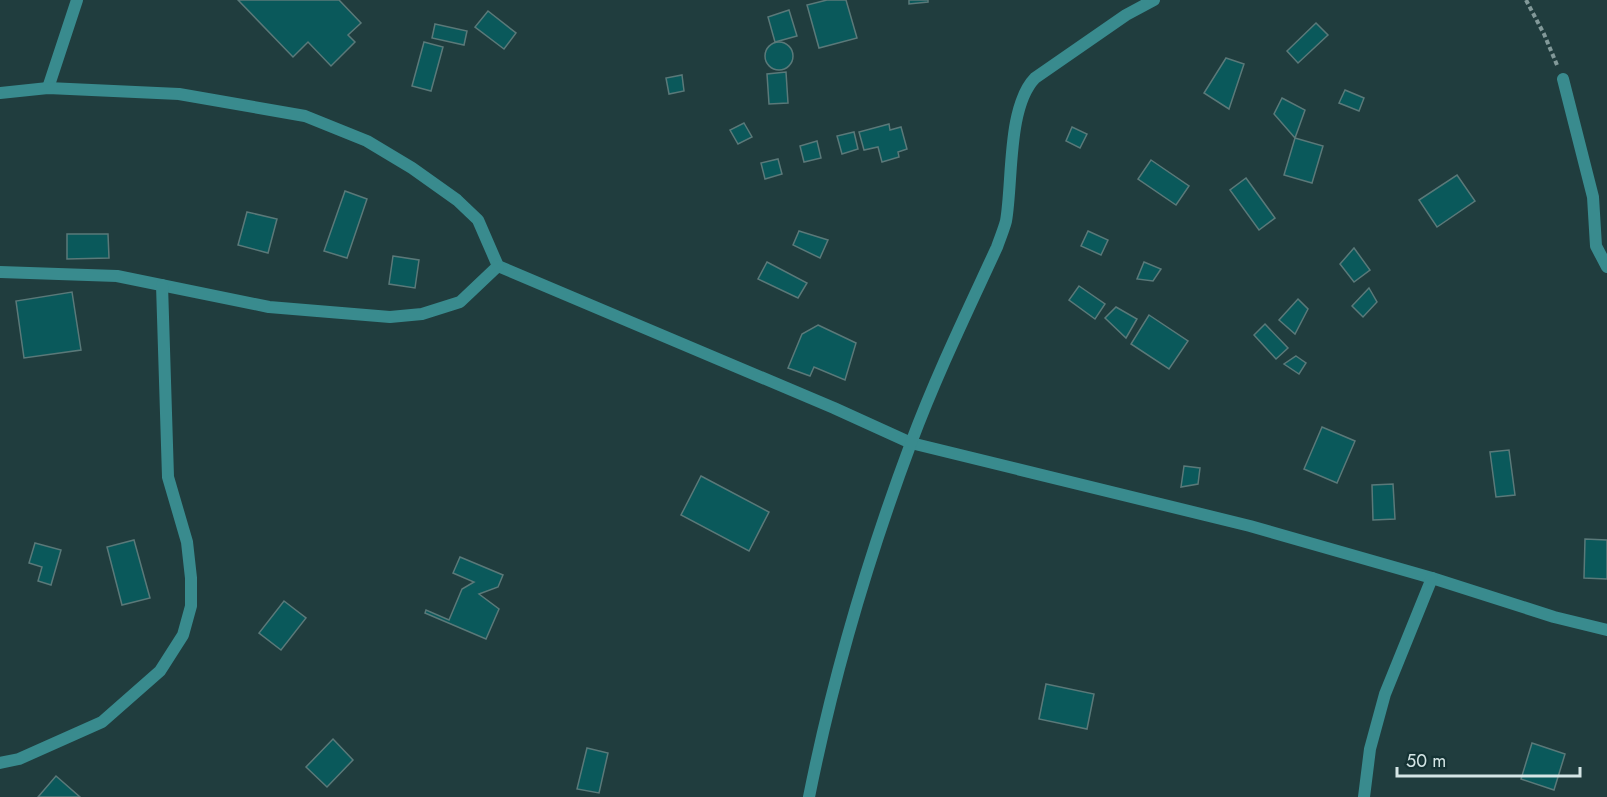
<svg xmlns="http://www.w3.org/2000/svg" width="1607" height="797" viewBox="0 0 1607 797" font-family="Jost,sans-serif">
  <style>
    .building { fill: #0a595b; stroke: #5a7979; stroke-width: 1.5 }
    .lines { fill: none; stroke-linecap: round; stroke-linejoin: round }
    .path { stroke: #829999; stroke-width: 4; stroke-dasharray: 4.5 3; stroke-linecap: butt }
    .street { stroke: #398b8e; stroke-width: 12 }
  </style>
  <rect width="100%" height="100%" fill="#203d3e"/>
  <g class="building">
    <path d="M238 0H339L361 23 348 35 355 42 331 66 308 42 293 57Z"/>
    <path d="M827 0H846L857 38 819 48 807 5Z"/>
    <path d="M909 0H928V2L909 4Z"/>
    <path d="M789 10 797 36 775 42 768 17Z"/>
    <path d="M488 11 516 33 504 49 475 27Z"/>
    <path d="M1316 23 1328 35 1298 63 1287 51Z"/>
    <path d="M435 24 467 31 464 45 432 38Z"/>
    <circle cx="779" cy="56" r="14"/>
    <path d="M424 42 443 47 431 91 412 86Z"/>
    <path d="M1226 58 1244 64 1229 109 1204 93Z"/>
    <path d="M786 72 788 103 769 104 767 74Z"/>
    <path d="M682 75 684 91 669 94 666 78Z"/>
    <path d="M1345 90 1364 98 1359 111 1339 103Z"/>
    <path d="M1282 98 1305 110 1295 138 1274 114Z"/>
    <path d="M744 123 752 137 738 144 730 130Z"/>
    <path d="M889 124 890 130 901 127 907 149 898 152 899 157 882 162 878 147 864 150 859 132Z"/>
    <path d="M1072 127 1087 134 1080 148 1066 141Z"/>
    <path d="M854 132 858 149 842 154 837 136Z"/>
    <path d="M1295 138 1323 146 1312 183 1284 175Z"/>
    <path d="M817 141 821 158 804 162 800 146Z"/>
    <path d="M778 159 782 174 765 179 761 163Z"/>
    <path d="M1151 160 1189 186 1176 205 1138 179Z"/>
    <path d="M1457 175 1475 201 1437 227 1419 200Z"/>
    <path d="M1246 178 1275 218 1259 230 1230 190Z"/>
    <path d="M345 191 367 199 347 258 324 251Z"/>
    <path d="M247 212 277 219 268 253 238 245Z"/>
    <path d="M799 231 828 240 820 258 793 245Z"/>
    <path d="M1088 231 1108 240 1101 255 1081 246Z"/>
    <path d="M67 234H108L109 258 67 259Z"/>
    <path d="M1354 248 1370 270 1354 282 1340 264Z"/>
    <path d="M393 256 419 260 415 288 389 284Z"/>
    <path d="M767 262 807 283 798 298 758 279Z"/>
    <path d="M1144 262 1161 269 1153 281 1137 279Z"/>
    <path d="M1079 286 1105 304 1095 319 1069 300Z"/>
    <path d="M1369 288 1377 302 1363 317 1352 306Z"/>
    <path d="M72 292 81 350 24 358 16 301Z"/>
    <path d="M1298 299 1308 309 1295 334 1279 320Z"/>
    <path d="M1116 307 1137 319 1126 338 1105 318Z"/>
    <path d="M1149 315 1188 341 1169 369 1131 344Z"/>
    <path d="M1265 324 1288 348 1276 359 1254 335Z"/>
    <path d="M818 325 856 343 845 380 814 367 810 376 788 368 802 334Z"/>
    <path d="M1296 356 1306 363 1299 374 1284 364Z"/>
    <path d="M1322 427 1355 441 1337 483 1304 469Z"/>
    <path d="M1509 450 1515 495 1496 497 1490 452Z"/>
    <path d="M1184 466 1200 468 1198 484 1181 487Z"/>
    <path d="M701 476 769 512 749 551 681 515Z"/>
    <path d="M1393 484 1395 519 1373 520 1372 485Z"/>
    <path d="M1585 539 1607 540V579L1584 578Z"/>
    <path d="M134 540 150 598 122 605 107 547Z"/>
    <path d="M35 543 61 550 51 585 38 581 42 567 29 563Z"/>
    <path d="M460 557 503 575 498 587 479 594 499 609 486 639 425 613 426 610 449 620 462 589 474 582 453 573Z"/>
    <path d="M284 601 306 618 281 650 259 633Z"/>
    <path d="M1046 684 1094 694 1087 729 1039 719Z"/>
    <path d="M333 739 353 760 327 787 306 767Z"/>
    <path d="M1532 743 1565 754 1554 790 1521 779Z"/>
    <path d="M587 748 608 753 599 793 577 789Z"/>
    <path d="M56 776 80 797H38Z"/>
  </g>
  <g class="lines">
    <path class="path" d="M1526 0 1544 34 1557 65"/>
    <g class="street">
      <path d="M1563 79 1593 197 1596 246 1607 267"/>
      <path d="M48 88 77 0"/>
      <path d="M0 93 48 88 179 94 305 116 367 141 412 168 457 200 478 220 498 266 834 408 911 443 1250 526 1432 578 1554 617 1607 630"/>
      <path d="M0 272 117 276 269 307 390 317 422 314 460 302 498 266"/>
      <path d="M0 763 19 759 102 722 160 671 183 635 191 606V578L187 542 168 477 162 285"/>
      <path d="M809 797C833 677 868 558 911 443 936 376 967 312 997 247 1000 238 1004 229 1006 221 1013 181 1007 107 1035 78L1126 15 1154 0"/>
      <path d="M1364 797 1370 749 1385 694 1432 578"/>
    </g>
  </g>
  <path d="M1397 767v9h183v-9" fill="none" stroke="#d5e6e6" stroke-width="3"/>
  <text x="1406" y="767" font-size="18" fill="#d5e6e6" stroke="#153334" stroke-width="4.5" paint-order="stroke">50 m</text>
</svg>
